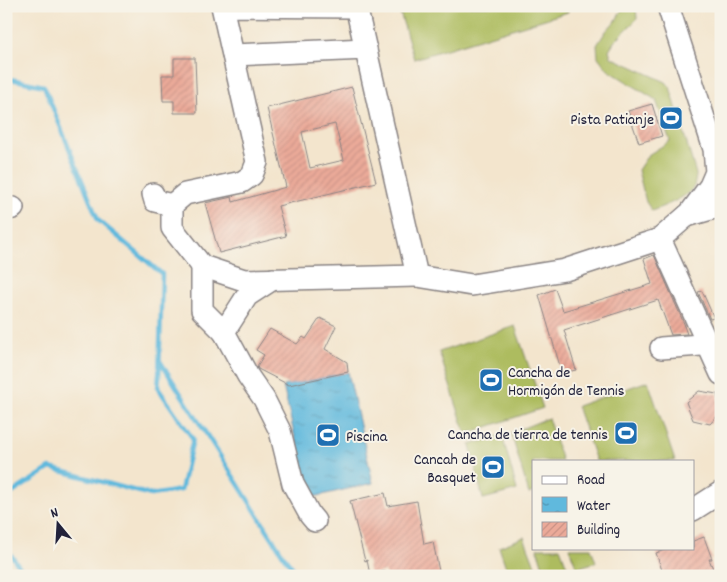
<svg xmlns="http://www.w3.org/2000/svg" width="727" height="582" viewBox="0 0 727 582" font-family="Dekko,sans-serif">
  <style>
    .grass { fill: #adbc5e; stroke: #686f4c }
    .water { fill: url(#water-ripples); stroke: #416e8c }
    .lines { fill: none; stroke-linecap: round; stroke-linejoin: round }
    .stream { stroke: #60b9dd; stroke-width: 4.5 }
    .building { fill: url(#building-hatch); fill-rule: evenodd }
    .minor-casing { stroke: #8a8484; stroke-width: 24 }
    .minor { stroke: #fff; stroke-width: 21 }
    .labels { text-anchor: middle; stroke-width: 4; stroke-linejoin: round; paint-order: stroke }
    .poi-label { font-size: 16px; fill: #22223b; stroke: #f7f3e8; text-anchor: end }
  </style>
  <defs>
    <pattern id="water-ripples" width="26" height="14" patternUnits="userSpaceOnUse" patternTransform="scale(1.25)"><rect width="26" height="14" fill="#60b9dd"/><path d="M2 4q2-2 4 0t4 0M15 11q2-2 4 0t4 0" fill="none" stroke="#4f96b4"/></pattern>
    <pattern id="building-hatch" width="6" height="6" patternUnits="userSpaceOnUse" patternTransform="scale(1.25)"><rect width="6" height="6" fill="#ebaa99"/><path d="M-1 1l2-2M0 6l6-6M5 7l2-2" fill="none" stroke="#c99285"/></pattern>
  </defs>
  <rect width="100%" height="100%" fill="#f7f3e8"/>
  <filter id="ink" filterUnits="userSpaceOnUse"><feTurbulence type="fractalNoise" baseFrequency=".02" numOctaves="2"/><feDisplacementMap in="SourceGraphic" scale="10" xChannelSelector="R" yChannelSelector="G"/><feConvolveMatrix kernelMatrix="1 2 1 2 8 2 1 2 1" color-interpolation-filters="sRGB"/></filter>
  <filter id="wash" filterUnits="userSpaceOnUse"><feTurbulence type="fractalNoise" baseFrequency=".0096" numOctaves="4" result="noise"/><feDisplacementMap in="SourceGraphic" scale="20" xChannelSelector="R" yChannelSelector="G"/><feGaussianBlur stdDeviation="1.12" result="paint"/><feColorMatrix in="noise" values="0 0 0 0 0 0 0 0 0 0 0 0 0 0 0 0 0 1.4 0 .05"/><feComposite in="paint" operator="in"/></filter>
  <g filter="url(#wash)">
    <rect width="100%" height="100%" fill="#f3e5cd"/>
    <g class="grass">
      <path d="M398 6H567L568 12 414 59Z"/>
      <path d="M621 6H636L637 19 614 42 609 50 611 57 666 82 670 87 696 174C696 177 695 183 694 186 688 198 663 206 652 211L646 202 638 170 648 155 670 141 656 100 608 70 598 57 597 45 606 31 617 19 622 9Z"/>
      <path d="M515 326 543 408 466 434 439 352Z"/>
      <path d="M648 381 675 461H596L577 406Z"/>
      <path d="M548 418 562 461H533V492L529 494 511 433Z"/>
      <path d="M502 435 517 490 483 499 470 445Z"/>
      <path d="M524 537 539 576H509L499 547Z"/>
      <path d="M537 548H560L569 572 557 576H546Z"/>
      <path d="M569 548H591L596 562 577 568Z"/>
    </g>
    <path class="water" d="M348 372 373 483 309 498 283 386Z"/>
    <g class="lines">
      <g class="stream">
        <path d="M6 78 44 86 98 220 162 274 159 379"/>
        <path d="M160 361 285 558 299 576"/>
        <path d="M6 497 50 468 151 495 181 490 193 439 158 388 159 376"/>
        <path d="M6 548 26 576"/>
      </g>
    </g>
    <g id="blocks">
      <g class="building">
        <path d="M174 58H195L197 113H174V101H163L162 75H174Z"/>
        <path d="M352 87 376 182 278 206 286 236 219 253 205 203 232 197 233 202 286 187 267 108ZM335 124 344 160 310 168 302 132Z"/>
        <path d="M652 104 662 136 639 143 628 111Z"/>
        <path d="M654 255 685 326H684L687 334 671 335 658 300 564 330 576 370 562 373 539 295 555 289 563 311 652 284 644 259Z"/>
        <path d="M702 291 714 318 710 319 698 292Z"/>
        <path d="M320 318 336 326 325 349 347 362 348 372 289 385 258 369 257 366 264 355 256 350 270 329 297 344 303 337 306 339Z"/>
        <path d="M699 391 717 394 721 412 710 424 693 420 686 402Z"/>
        <path d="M385 493 388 506 417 501 424 544 433 542 440 576H386L385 571 370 575 367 560 365 561 350 501Z"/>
        <path d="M704 537 712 559H709L716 576H664L656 553 670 548H693V541Z"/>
      </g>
    </g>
  </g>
  <g filter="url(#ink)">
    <use href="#blocks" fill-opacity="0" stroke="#8a8484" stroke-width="1"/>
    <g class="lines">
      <g class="minor-casing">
        <g id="minor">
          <path d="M356 6 417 276 472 285 565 270 660 239 690 213 710 186 716 172 714 149 668 6"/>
          <path d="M356 7 222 6 257 162 252 175 242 182 185 194 172 205V228L202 266 244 280 417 276"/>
          <path d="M233 55 366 49"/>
          <path d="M153 194 155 201 172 205"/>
          <path d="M6 209 13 208"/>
          <path d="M687 216 711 209 721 204"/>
          <path d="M660 239 721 374"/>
          <path d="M202 266V310L224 332 247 296 273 279"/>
          <path d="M224 332 248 376 264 399 280 431 293 484 310 515 315 521"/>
          <path d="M661 348 701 345 707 341"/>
          <path d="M693 510 721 492"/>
        </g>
      </g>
      <use href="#minor" class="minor"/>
    </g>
  </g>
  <defs>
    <g id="stadium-square" transform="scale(1.25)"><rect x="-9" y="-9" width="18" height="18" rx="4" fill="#1f6fb2" stroke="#f7f3e8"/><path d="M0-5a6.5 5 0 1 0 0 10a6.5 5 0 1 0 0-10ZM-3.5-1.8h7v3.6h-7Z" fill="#fff"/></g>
  </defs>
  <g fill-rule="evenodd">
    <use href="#stadium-square" x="671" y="118"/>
    <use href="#stadium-square" x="491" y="380"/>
    <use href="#stadium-square" x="626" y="433"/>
    <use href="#stadium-square" x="328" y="435"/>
    <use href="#stadium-square" x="493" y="467"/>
  </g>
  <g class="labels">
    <g class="poi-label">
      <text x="654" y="124">Pista Patianje</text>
      <text x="508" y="377" text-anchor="start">Cancha de<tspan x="508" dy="18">Hormigón de Tennis</tspan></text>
      <text x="608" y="439">Cancha de tierra de tennis</text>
      <text x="346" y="441" text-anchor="start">Piscina</text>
      <text x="476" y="464">Cancah de<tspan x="476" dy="18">Basquet</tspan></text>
    </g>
  </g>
  <rect width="727" height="582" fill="none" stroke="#f7f3e8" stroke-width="25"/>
  <rect x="532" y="460" width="162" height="90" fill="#f7f3e8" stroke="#a29fa3"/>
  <rect x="542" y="476" width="25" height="8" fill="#ffffff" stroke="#a29fa3"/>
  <text x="577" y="484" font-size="15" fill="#22223b">Road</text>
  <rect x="542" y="497" width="25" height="15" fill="url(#water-ripples)" stroke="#a29fa3"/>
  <text x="577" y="510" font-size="15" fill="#22223b">Water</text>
  <rect x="542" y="522" width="25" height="15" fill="url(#building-hatch)" stroke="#a29fa3"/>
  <text x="577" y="534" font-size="15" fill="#22223b">Building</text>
  <g transform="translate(58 524) rotate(342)" stroke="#f7f3e8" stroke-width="4" paint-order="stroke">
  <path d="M0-4L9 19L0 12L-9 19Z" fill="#22223b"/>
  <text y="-8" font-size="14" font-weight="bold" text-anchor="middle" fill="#22223b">N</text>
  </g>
</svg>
